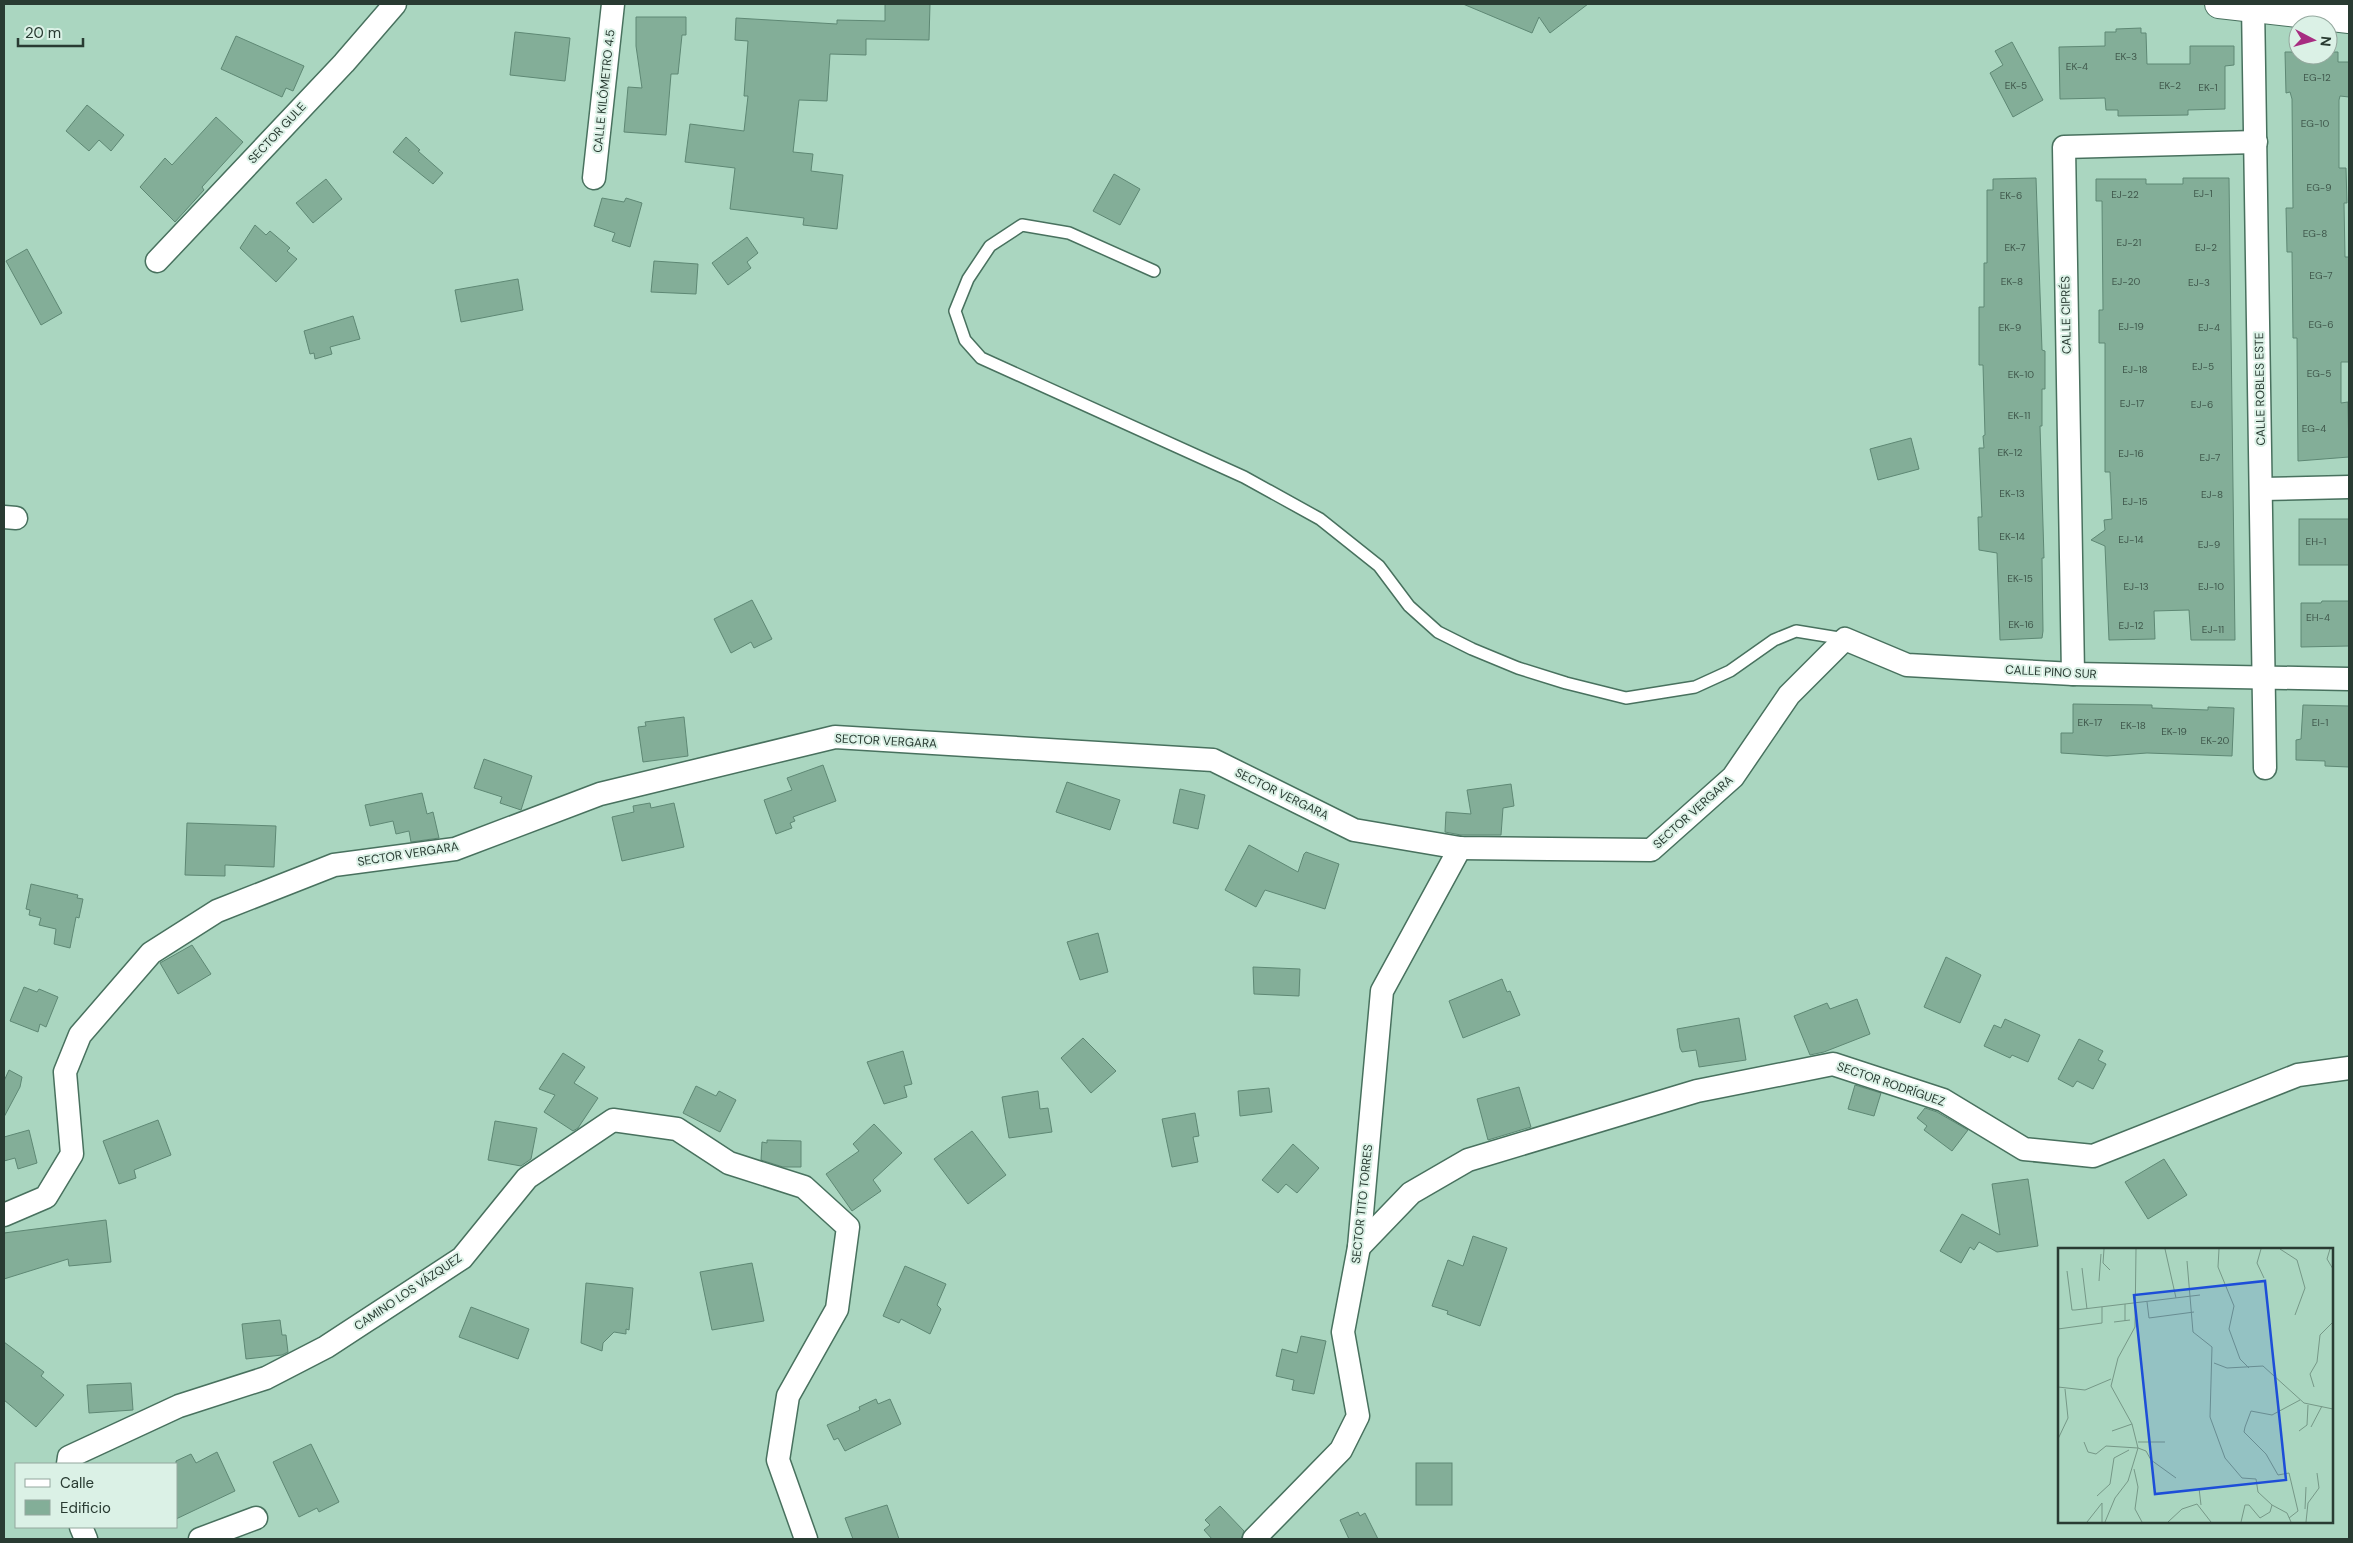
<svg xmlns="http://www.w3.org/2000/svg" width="2353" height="1543" viewBox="0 0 2353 1543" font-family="'DM Sans',sans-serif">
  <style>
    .building { fill: #83ae98; stroke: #5e8874 }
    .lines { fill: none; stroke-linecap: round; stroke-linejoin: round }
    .service-casing { stroke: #48715e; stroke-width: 14 }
    .minor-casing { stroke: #48715e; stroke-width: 25 }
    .tertiary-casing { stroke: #48715e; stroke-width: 30 }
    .service { stroke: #fff; stroke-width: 11 }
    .minor { stroke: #fff; stroke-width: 22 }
    .tertiary { stroke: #fff; stroke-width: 28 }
    .labels { text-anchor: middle; stroke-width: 4; stroke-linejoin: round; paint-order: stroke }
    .number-label { font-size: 10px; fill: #40584c }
    .street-label { font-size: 12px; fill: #293b32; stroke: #dbf1e6 }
    .inset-road { fill: none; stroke: #769887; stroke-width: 1 }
    .view { fill: #1d4ed8; fill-opacity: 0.15; stroke: #1d4ed8; stroke-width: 2.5 }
    .inset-edge { fill: none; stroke: #293b32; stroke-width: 2.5 }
  </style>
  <rect width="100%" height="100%" fill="#aad6c0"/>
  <g class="building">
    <path d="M885 4H930L929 40 866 39V55L830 54 827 101 799 100 793 152 813 154 811 171 843 175 837 229 803 225 804 218 730 209 735 168 685 162 690 124 744 131 748 96H744L748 41 735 40 736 18 837 24V20L885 21Z"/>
    <path d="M1463 4H1588L1550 33 1539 17 1532 33Z"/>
    <path d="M636 17H686V35H682L678 74H671L666 135 624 132 628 87 642 88 636 46Z"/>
    <path d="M2141 28V33H2146L2147 64H2190V46H2234V65L2225 66V109L2188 110V115L2118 116V110H2106L2105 98 2060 99 2059 47 2105 46V32H2116V29Z"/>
    <path d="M515 32 570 38 565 81 510 75Z"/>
    <path d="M236 36 304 66 293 91 286 88 282 97 221 69Z"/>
    <path d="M2012 42 2043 100 2013 117 1990 73 2003 65 1995 51Z"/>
    <path d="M2285 52H2298V55H2328V52H2338V62H2349V97L2340 96 2339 100V168H2346L2347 203H2344L2345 257H2349V362H2341V403L2348 402 2349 457 2298 461 2297 338H2293L2292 252H2287L2286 208H2293L2292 99 2290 92 2286 93Z"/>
    <path d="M87 105 124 135 111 151 99 140 89 151 66 131Z"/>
    <path d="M216 117 243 142 202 187 204 190 175 222 140 187 165 158 172 165Z"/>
    <path d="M406 137 420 150 418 151 443 173 433 184 393 152Z"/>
    <path d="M1114 174 1140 189 1120 225 1093 211Z"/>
    <path d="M2036 178 2042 350 2045 351V389H2042V426H2040L2044 558H2042L2043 631 2042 638 2000 640 1997 553 1979 550 1978 517H1982L1979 448H1984L1983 436 1985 435 1983 365H1979V307H1984V263H1987V190H1993V179Z"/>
    <path d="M2183 178H2229L2235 640H2191L2189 610 2154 611 2155 639 2109 640 2105 546 2091 540 2105 530 2104 520 2112 519 2110 472H2105V343H2099V310H2103L2102 201H2096V179H2146V184H2183Z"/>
    <path d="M326 179 342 199 313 223 296 203Z"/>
    <path d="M602 198 624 202 626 198 642 203 630 247 612 241 615 233 594 226Z"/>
    <path d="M255 225 266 235 270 231 290 248 287 251 297 259 276 282 240 248Z"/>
    <path d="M747 237 758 253 747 262 751 268 728 285 712 263Z"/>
    <path d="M27 249 62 313 41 325 6 261Z"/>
    <path d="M654 261 698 264 696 294 651 292Z"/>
    <path d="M518 279 523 310 461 322 455 290Z"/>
    <path d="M353 316 360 339 330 347 332 354 315 359 314 353 310 354 304 331Z"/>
    <path d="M1911 438 1919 469 1878 480 1870 449Z"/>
    <rect x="2299" y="519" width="50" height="46"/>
    <path d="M752 600 772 639 754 648 751 642 731 653 714 619Z"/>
    <path d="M2322 601H2349V646L2301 647V603H2321Z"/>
    <path d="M2073 704 2152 705V708L2208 710V707L2234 708 2232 756 2147 753 2107 756 2061 753V733H2073Z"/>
    <path d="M2303 705 2349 706V767L2325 766V761L2296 760V740L2301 739Z"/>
    <path d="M684 717 688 756 643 762 638 727 646 726 645 722Z"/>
    <path d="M484 759 532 776 521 810 500 803 502 797 474 788Z"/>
    <path d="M823 765 836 801 793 817 795 821 790 823 792 828 776 834 764 800 792 790 787 778Z"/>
    <path d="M1067 782 1120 800 1110 830 1056 812Z"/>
    <path d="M1511 784 1514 806 1503 808 1501 835H1461L1445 832 1446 812 1471 814 1467 790Z"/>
    <path d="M1180 789 1205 795 1198 829 1173 823Z"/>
    <path d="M422 793 427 814 433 812 439 838 411 842 409 831 396 834 393 821 370 826 365 805Z"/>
    <path d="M650 803 651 808 674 803 684 847 622 861 612 817 634 812 633 806Z"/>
    <path d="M187 823 276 826 274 867 225 865V876L185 875Z"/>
    <path d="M1249 845 1298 872 1304 854 1306 852 1339 864 1325 909 1265 890 1256 907 1225 890Z"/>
    <path d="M31 884 78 895 77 898 83 899 79 918 76 917 70 948 54 944 56 929 39 925 41 918 29 915 30 910 26 909Z"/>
    <path d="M1098 933 1108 972 1080 980 1067 942Z"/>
    <path d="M192 945 211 974 178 994 160 963Z"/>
    <path d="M1946 957 1981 975 1960 1023 1924 1007Z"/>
    <path d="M1253 967 1300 969 1299 996 1254 994Z"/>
    <path d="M1502 979 1507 992 1510 991 1520 1015 1463 1038 1449 1001Z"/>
    <path d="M24 987 37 992 39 989 58 997 46 1027 40 1024 38 1032 10 1021Z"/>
    <path d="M1857 999 1870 1034 1824 1052 1810 1055 1794 1016 1827 1003 1830 1009Z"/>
    <path d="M1739 1018 1746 1060 1699 1067 1696 1050 1682 1052 1680 1048 1677 1029Z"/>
    <path d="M2005 1019 2040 1035 2028 1062 2012 1055 2010 1058 1984 1046 1994 1025 2001 1028Z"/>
    <path d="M1083 1038 1116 1071 1091 1093 1061 1058Z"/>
    <path d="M2079 1039 2103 1051 2098 1060 2106 1064 2093 1089 2077 1081 2073 1087 2058 1079Z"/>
    <path d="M903 1051 912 1084 904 1086 907 1097 884 1104 867 1062Z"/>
    <path d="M563 1053 585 1067 574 1083 598 1098 578 1128 573 1131 544 1112 555 1095 539 1089Z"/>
    <path d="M9 1070 22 1077 20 1087 4 1117V1081Z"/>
    <path d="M1855 1085 1881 1093 1874 1116 1848 1109Z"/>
    <path d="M696 1086 716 1096 719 1091 736 1100 720 1132 683 1113Z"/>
    <path d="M1519 1087 1531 1127 1488 1140 1477 1099Z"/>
    <path d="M1269 1088 1272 1112 1240 1116 1238 1091Z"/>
    <path d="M1038 1091 1040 1109 1048 1108 1052 1132 1009 1138 1002 1097Z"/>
    <path d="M1925 1108 1937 1112 1968 1130 1952 1151 1924 1130 1927 1126 1917 1118Z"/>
    <path d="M1195 1113 1199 1136 1193 1137 1198 1162 1172 1167 1162 1119Z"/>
    <path d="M158 1120 171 1155 134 1170 136 1178 119 1184 103 1141Z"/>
    <path d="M495 1121 537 1128 531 1159 521 1166 488 1160Z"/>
    <path d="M874 1124 902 1153 873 1180 881 1191 852 1211 826 1174 859 1151 853 1144Z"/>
    <path d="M29 1130 37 1163 18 1169 15 1158 4 1161V1137Z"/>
    <path d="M972 1131 1006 1175 968 1204 934 1159Z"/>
    <path d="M767 1140 801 1141V1167H783L761 1160 762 1142 767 1143Z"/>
    <path d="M1293 1144 1319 1168 1297 1193 1286 1184 1278 1193 1262 1180Z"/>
    <path d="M2164 1159 2187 1195 2148 1219 2125 1182Z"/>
    <path d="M2028 1179 2038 1246 1997 1252 1979 1242 1974 1250 1970 1247 1961 1263 1940 1251 1962 1214 2000 1235 1992 1184Z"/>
    <path d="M106 1220 111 1262 69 1266 68 1259 4 1279V1233Z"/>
    <path d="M1473 1236 1507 1248 1480 1326 1447 1314 1448 1311 1432 1306 1448 1260 1463 1266Z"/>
    <path d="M752 1263 764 1321 712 1330 700 1272Z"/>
    <path d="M905 1266 946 1284 937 1305 941 1309 930 1334 901 1319 899 1323 883 1316Z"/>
    <path d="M586 1283 633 1288 629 1330 626 1329V1334L614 1332 603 1343 602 1351 581 1343Z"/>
    <path d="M471 1307 529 1329 518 1359 459 1337Z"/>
    <path d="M280 1320 282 1335H286L288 1352 282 1355 246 1359 242 1324Z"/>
    <path d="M1301 1336 1326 1341 1314 1394 1292 1390 1294 1380 1276 1376 1282 1349 1297 1353Z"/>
    <path d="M4 1342 44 1372 41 1376 64 1395 36 1427 4 1400Z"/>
    <path d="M131 1383 133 1410 89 1413 87 1385Z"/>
    <path d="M876 1399 878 1404 890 1399 901 1424 845 1451 838 1438 834 1440 827 1425 860 1410 859 1407Z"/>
    <path d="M311 1444 339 1502 319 1512 317 1508 299 1517 273 1462Z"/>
    <path d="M217 1452 235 1491 176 1519V1461L191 1454 196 1463Z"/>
    <rect x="1416" y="1463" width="36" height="42"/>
    <path d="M887 1505 899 1539H853L845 1518Z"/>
    <path d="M1220 1506 1244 1531 1241 1539H1212L1204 1530 1210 1525 1205 1520Z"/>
    <path d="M1358 1512 1360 1516 1365 1513 1378 1539H1349L1340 1520Z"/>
  </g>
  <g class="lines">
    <g class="service-casing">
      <path id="service" d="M1154 271 1069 233 1022 225 990 246 968 279 955 311 965 340 981 358 1244 477 1320 519 1379 566 1409 606 1438 632 1472 649 1518 668 1566 683 1626 698 1695 687 1730 671 1774 640 1796 631 1845 639"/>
    </g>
    <g class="minor-casing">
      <g id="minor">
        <path d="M2253 4 2265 768"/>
        <path d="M594 178 613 4"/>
        <path d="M157 261 344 63 395 4"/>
        <path d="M2262 489 2349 487"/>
        <path d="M4 517 16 518"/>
        <path d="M2073 674 2064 147 2256 142"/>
        <path d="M4 1215 46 1197 72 1154 65 1072 80 1035 151 953 217 911 334 865 455 849 600 794 835 737 1213 760 1354 830 1460 848 1651 850 1733 777 1789 695 1845 639 1907 665 2073 674 2349 679"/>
        <path d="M1359 1247 1411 1193 1468 1160 1697 1091 1833 1064 1943 1100 2024 1149 2093 1156 2298 1075 2349 1068"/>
        <path d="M68 1464 69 1457 179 1406 266 1378 326 1347 462 1258 527 1178 613 1120 677 1129 729 1163 804 1187 848 1227 837 1309 788 1396 778 1460 806 1539"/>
        <path d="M81 1527 86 1539"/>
        <path d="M200 1539 256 1518"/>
        <path d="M1254 1539 1341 1450 1358 1416 1343 1332 1359 1247 1382 991 1460 848"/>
      </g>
    </g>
    <g class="tertiary-casing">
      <path id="tertiary" d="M2219 4 2349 19"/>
    </g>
    <use href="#service" class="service"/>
    <use href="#minor" class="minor"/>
    <use href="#tertiary" class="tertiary"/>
  </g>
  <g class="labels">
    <g class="number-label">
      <text x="2126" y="60">EK-3</text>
      <text x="2077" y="70">EK-4</text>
      <text x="2317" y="81">EG-12</text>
      <text x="2016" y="89">EK-5</text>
      <text x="2170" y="89">EK-2</text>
      <text x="2208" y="91">EK-1</text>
      <text x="2315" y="127">EG-10</text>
      <text x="2319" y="191">EG-9</text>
      <text x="2203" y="197">EJ-1</text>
      <text x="2125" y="198">EJ-22</text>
      <text x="2011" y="199">EK-6</text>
      <text x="2315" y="237">EG-8</text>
      <text x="2129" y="246">EJ-21</text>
      <text x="2015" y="251">EK-7</text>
      <text x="2206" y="251">EJ-2</text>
      <text x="2321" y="279">EG-7</text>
      <text x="2012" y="285">EK-8</text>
      <text x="2126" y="285">EJ-20</text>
      <text x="2199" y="286">EJ-3</text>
      <text x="2321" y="328">EG-6</text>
      <text x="2131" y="330">EJ-19</text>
      <text x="2010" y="331">EK-9</text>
      <text x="2209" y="331">EJ-4</text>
      <text x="2203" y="370">EJ-5</text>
      <text x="2135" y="373">EJ-18</text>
      <text x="2319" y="377">EG-5</text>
      <text x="2021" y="378">EK-10</text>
      <text x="2132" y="407">EJ-17</text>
      <text x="2202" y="408">EJ-6</text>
      <text x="2019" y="419">EK-11</text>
      <text x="2314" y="432">EG-4</text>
      <text x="2010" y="456">EK-12</text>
      <text x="2131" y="457">EJ-16</text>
      <text x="2210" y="461">EJ-7</text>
      <text x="2012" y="497">EK-13</text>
      <text x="2212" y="498">EJ-8</text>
      <text x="2135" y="505">EJ-15</text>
      <text x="2012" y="540">EK-14</text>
      <text x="2131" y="543">EJ-14</text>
      <text x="2316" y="545">EH-1</text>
      <text x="2209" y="548">EJ-9</text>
      <text x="2020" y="582">EK-15</text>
      <text x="2136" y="590">EJ-13</text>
      <text x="2211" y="590">EJ-10</text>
      <text x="2318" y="621">EH-4</text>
      <text x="2021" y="628">EK-16</text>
      <text x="2131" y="629">EJ-12</text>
      <text x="2213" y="633">EJ-11</text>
      <text x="2090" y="726">EK-17</text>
      <text x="2320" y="726">EI-1</text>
      <text x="2133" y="729">EK-18</text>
      <text x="2174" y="735">EK-19</text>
      <text x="2215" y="744">EK-20</text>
    </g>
    <g class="street-label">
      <text transform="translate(604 91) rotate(-84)" y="4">CALLE KILÓMETRO 4.5</text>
      <text transform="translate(277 133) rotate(-47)" y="4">SECTOR GULE</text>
      <text transform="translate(2066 315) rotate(-91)" y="4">CALLE CIPRÉS</text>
      <text transform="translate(2260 389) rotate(-91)" y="4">CALLE ROBLES ESTE</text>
      <text transform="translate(2051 672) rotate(3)" y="4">CALLE PINO SUR</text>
      <text transform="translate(886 741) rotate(3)" y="4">SECTOR VERGARA</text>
      <text transform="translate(1282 794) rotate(26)" y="4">SECTOR VERGARA</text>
      <text transform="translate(1693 812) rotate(-42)" y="4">SECTOR VERGARA</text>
      <text transform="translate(408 854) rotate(-9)" y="4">SECTOR VERGARA</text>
      <text transform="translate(1891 1084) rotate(19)" y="4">SECTOR RODRÍGUEZ</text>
      <text transform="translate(1362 1204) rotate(-84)" y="4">SECTOR TITO TORRES</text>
      <text transform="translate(408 1292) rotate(-34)" y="4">CAMINO LOS VÁZQUEZ</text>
    </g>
  </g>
  <g transform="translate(2058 1248)">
    <rect width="275" height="275" fill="#aad6c0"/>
    <path class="inset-road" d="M46 1 45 15 52 22M107 1 118 50M161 1 160 19 176 58 171 81 182 111 191 120M203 1 199 15 206 30M222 1 239 12 247 40 237 67M272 1 269 11 275 21M129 13 135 84 154 99 152 169 167 210 184 230 198 231 200 244 214 257 229 265 233 274M24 20 29 61M9 23 14 62H17L142 47M41 33 43 6M89 54 91 70 136 64M67 56V73M56 74 72 72M0 81 44 75V59M156 115 169 120 205 118 246 155 275 161M0 139 27 142 53 131M256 139 252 126 259 114 262 87 275 74M253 179 264 158M54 183 74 176M241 183 249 177 250 157M0 191 10 170 7 141M26 194 30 204 38 206 48 198 80 200 88 203 93 212 118 230M80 194H107M76 221 80 239 77 261 84 274M141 240 143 257M39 248 52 236 56 210 71 202M247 261 248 239M231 270 240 263 231 225 220 227 208 206 186 184 187 179 193 163 214 167 242 152M29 274 44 255V274M47 274 57 250 70 233 80 200 74 176 53 138 60 110 77 79 78 1M110 274 124 261 139 256 153 274M183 274 187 257H191L202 270 212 264 214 257M248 274 250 255 261 240 259 225"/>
    <path class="view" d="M207 33 228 232 97 246 76 47Z"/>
    <rect width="275" height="275" class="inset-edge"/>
  </g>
  <rect width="2353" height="1543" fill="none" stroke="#293b32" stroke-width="10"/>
  <rect x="15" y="1463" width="162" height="65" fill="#dbf1e6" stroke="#94a89e"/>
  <rect x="25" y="1479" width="25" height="8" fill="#ffffff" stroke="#94a89e"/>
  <text x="60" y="1488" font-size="15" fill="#293b32">Calle</text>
  <rect x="25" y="1500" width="25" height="15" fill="#83ae98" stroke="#94a89e"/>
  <text x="60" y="1513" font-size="15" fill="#293b32">Edificio</text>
  <g transform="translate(2313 40) rotate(96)"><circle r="24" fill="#dbf1e6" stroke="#94a89e"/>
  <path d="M0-4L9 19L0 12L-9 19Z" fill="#a72c81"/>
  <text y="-8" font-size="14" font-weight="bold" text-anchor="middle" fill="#293b32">N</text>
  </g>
  <path d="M18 38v8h65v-8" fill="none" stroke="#293b32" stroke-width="2.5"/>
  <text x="25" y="38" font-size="15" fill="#293b32" stroke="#dbf1e6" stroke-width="4" paint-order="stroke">20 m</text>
</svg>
